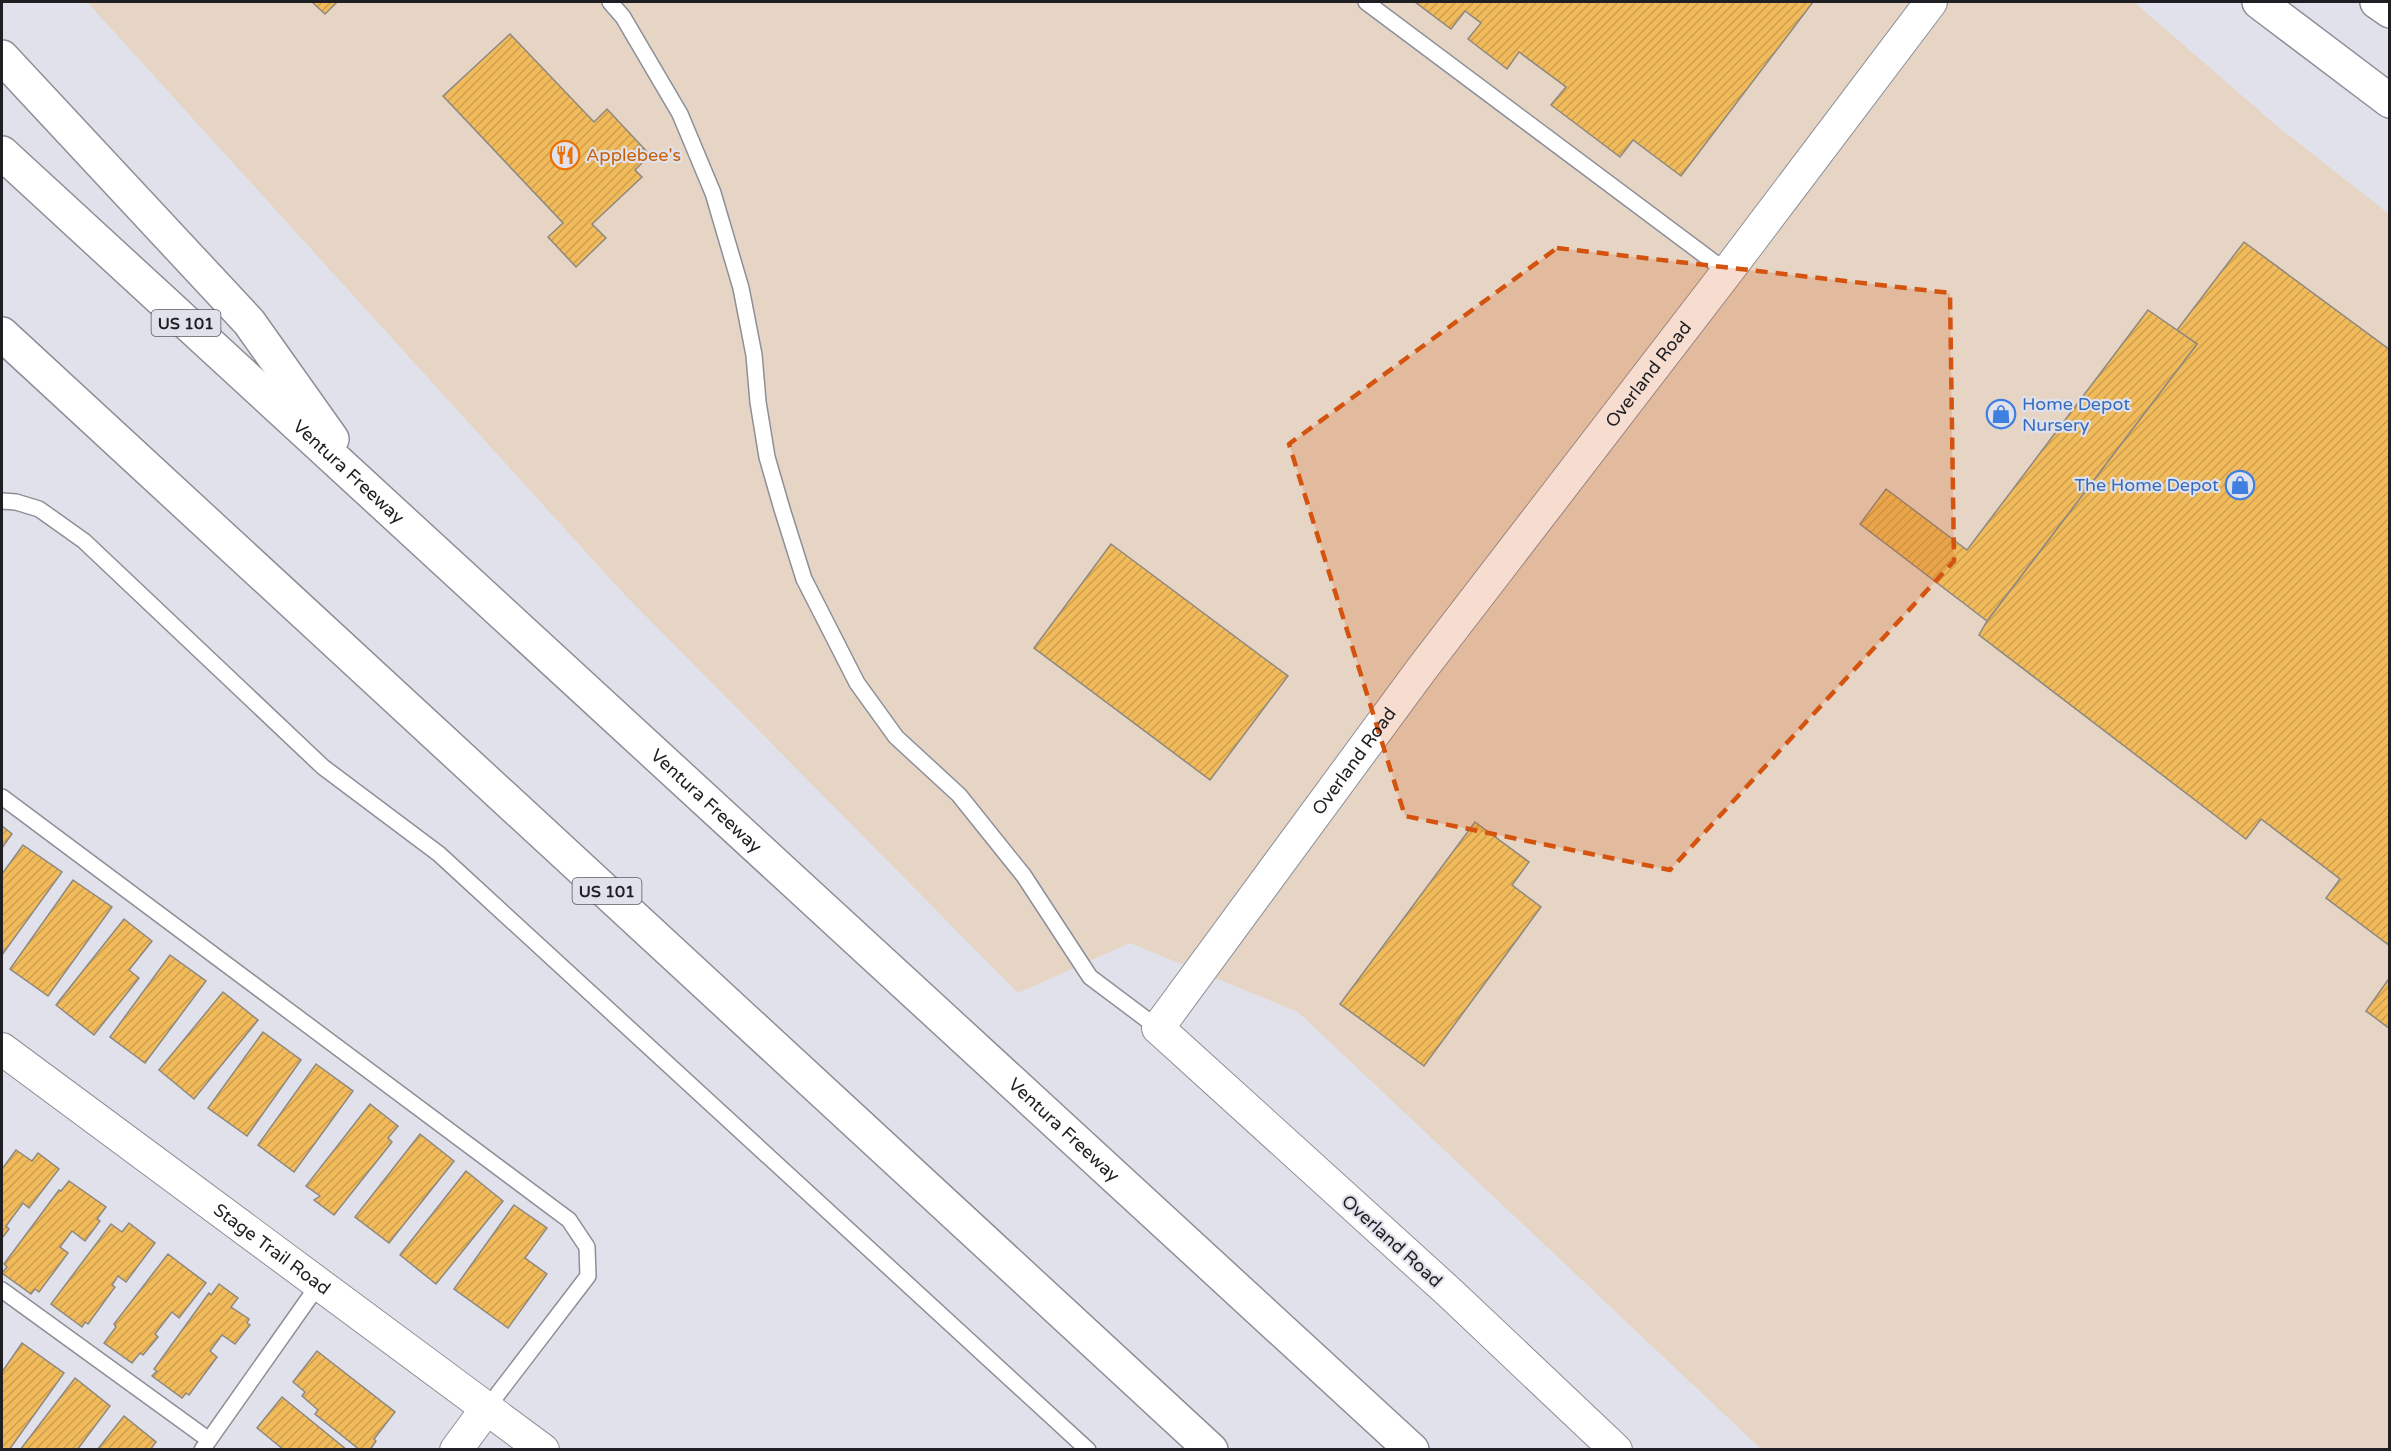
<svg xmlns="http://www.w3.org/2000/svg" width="2391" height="1451" viewBox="0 0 2391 1451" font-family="'Varela Round',sans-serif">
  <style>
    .commercial { fill: #e6d5c4 }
    .building { fill: url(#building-hatch); stroke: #8d8880; stroke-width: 1.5 }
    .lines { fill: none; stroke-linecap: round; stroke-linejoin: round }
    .service-casing { stroke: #8d8f98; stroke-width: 18 }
    .minor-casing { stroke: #8d8f98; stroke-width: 34 }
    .tertiary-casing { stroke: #8d8f98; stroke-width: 36 }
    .motorway-casing { stroke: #8d8f98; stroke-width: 36 }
    .service { stroke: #fff; stroke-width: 15 }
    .minor { stroke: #fff; stroke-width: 32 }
    .tertiary { stroke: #fff; stroke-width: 33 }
    .motorway { stroke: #fff; stroke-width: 33 }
    .marked { fill: #d4530e; fill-opacity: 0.2; stroke: #d4530e; stroke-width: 4.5; stroke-dasharray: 12 8; stroke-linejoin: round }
    .labels { text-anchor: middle; stroke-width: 4.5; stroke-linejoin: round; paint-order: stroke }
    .shield { fill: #e0e1eb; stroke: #59595f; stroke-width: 1.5 }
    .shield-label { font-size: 16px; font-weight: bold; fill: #1f1f23 }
    .food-label { font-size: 18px; fill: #c56008; stroke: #e0e1eb; text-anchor: start }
    .street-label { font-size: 18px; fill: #1f1f23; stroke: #e0e1eb }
    .shop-label { font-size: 18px; fill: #366cbe; stroke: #e0e1eb; text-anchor: start }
  </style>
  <defs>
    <pattern id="building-hatch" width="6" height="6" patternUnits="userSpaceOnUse" patternTransform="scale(1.5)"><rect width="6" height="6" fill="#f1ba5a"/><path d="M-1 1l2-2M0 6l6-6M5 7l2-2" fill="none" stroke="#ce9f4e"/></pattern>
  </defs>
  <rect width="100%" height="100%" fill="#e0e1eb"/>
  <path class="commercial" d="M87 2H2134L2277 126 2389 214V1449H1761L1298 1012 1130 943 1018 993 624 594Z"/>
  <g class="building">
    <path d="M312 2H337L325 14Z"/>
    <path d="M1415 2H1813L1681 176 1633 140 1620 157 1551 105 1566 87 1519 52 1507 69 1468 39 1481 23 1465 11 1451 29Z"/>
    <path d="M510 34 594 122 607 109 650 155 635 170 642 177 592 224 606 238 576 267 548 237 563 223 443 96Z"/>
    <path d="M2244 242 2390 350V946L2326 898 2340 879 2261 819 2246 839 1979 635 1987 621 2197 344 2177 330Z"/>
    <path d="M2148 310 2197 344 1987 621 1860 524 1886 489 1967 550Z"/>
    <path d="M1111 544 1288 676 1210 780 1034 648Z"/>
    <path d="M1475 822 1529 862 1512 885 1541 907 1424 1066 1340 1004Z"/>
    <path d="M2 826 12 834 2 848Z"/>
    <path d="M23 845 62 872 2 955V874Z"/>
    <path d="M73 880 112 907 48 996 10 969Z"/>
    <path d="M124 919 152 941 129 970 139 978 94 1035 56 1005Z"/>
    <path d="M170 955 206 981 145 1063 110 1037Z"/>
    <path d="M2390 977V1029L2366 1011Z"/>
    <path d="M223 992 258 1020 194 1099 159 1070Z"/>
    <path d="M263 1032 301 1060 247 1136 208 1108Z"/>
    <path d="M316 1064 353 1091 294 1172 258 1145Z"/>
    <path d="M370 1104 398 1126 388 1138 392 1142 334 1215 314 1200 320 1196 306 1186Z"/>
    <path d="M420 1134 454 1161 389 1243 355 1217Z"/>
    <path d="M16 1150 32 1161 38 1153 59 1169 29 1208 23 1203 6 1226 9 1229 2 1238V1169Z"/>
    <path d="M466 1171 503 1201 436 1284 400 1255Z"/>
    <path d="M69 1181 106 1207 97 1219 100 1221 85 1241 72 1231 60 1247 68 1253 39 1292 35 1289 31 1294 2 1273 7 1267 4 1264 59 1190 61 1191Z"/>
    <path d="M514 1205 547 1228 525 1258 547 1274 508 1328 454 1289Z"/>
    <path d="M129 1223 155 1243 126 1282 118 1276 112 1285 115 1287 88 1324 85 1322 82 1327 51 1304 111 1224 122 1232Z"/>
    <path d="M168 1254 206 1283 179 1318 172 1312 155 1334 158 1337 143 1355 140 1353 132 1363 104 1343 116 1327 114 1324Z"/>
    <path d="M219 1284 238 1298 231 1307 249 1319 247 1323 250 1325 235 1344 222 1335 210 1351 217 1357 189 1395 186 1393 182 1398 152 1376 157 1371 154 1369 209 1293 211 1295Z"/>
    <path d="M22 1343 64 1373 9 1450H2V1372Z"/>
    <path d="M317 1351 395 1412 374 1439 376 1441 370 1450H360L315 1414 318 1410 302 1396 305 1392 293 1382Z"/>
    <path d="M75 1378 110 1406 77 1450H20Z"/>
    <path d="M282 1397 347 1450H284L257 1428Z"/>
    <path d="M124 1416 156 1442 150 1450H97Z"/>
  </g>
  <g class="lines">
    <g class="service-casing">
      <g id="service">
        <path d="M610 2 623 17 680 114 713 193 741 288 754 355 758 402 767 457 782 509 804 579 857 683 896 737 959 795 1024 876 1090 977 1158 1028"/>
        <path d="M1366 2 1727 272"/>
        <path d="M2 501 16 502 39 509 84 541 323 767 439 854 1088 1450"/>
        <path d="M2 797 569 1220 587 1247 588 1276 487 1408"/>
        <path d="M2 1290 209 1440"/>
        <path d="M202 1450 319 1284"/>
      </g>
    </g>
    <g class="minor-casing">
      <g id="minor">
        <path id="s1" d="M2 1049 543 1450"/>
        <path d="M456 1450 487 1408"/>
        <path id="s2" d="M1616 1450 1450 1293 1158 1028 1421 670 1727 272 1931 2"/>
      </g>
    </g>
    <g class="tertiary-casing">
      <g id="tertiary">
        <path d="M2259 2 2390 101"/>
        <path d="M2377 2 2390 11"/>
      </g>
    </g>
    <g class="motorway-casing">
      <g id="motorway">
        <path d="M2 57 249 322 332 439"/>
        <path id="s3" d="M2 153 1412 1450"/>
        <path d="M2 334 1211 1450"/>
      </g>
    </g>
    <use href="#service" class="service"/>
    <use href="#minor" class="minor"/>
    <use href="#tertiary" class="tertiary"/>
    <use href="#motorway" class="motorway"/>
  </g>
  <path class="marked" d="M1557 248 1950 293 1954 561 1670 870 1405 816 1289 444Z"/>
  <defs>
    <g id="restaurant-ring" transform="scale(1.5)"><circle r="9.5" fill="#e0e1eb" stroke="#e8710a" stroke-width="1.5"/><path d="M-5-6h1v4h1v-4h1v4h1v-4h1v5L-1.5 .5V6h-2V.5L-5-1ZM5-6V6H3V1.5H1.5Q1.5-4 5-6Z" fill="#e8710a"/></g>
    <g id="shop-ring" transform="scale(1.5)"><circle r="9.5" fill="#e0e1eb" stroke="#3f7fe0" stroke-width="1.5"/><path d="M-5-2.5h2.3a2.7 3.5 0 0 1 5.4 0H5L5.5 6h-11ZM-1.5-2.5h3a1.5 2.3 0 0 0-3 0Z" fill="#3f7fe0"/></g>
  </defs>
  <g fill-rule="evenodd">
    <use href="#restaurant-ring" x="565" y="155"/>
    <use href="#shop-ring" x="2001" y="414"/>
    <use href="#shop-ring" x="2240" y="485"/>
  </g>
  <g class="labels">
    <g class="shield">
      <rect x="151.5" y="310" width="69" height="26" rx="4.5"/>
      <rect x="572.5" y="878" width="69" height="26" rx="4.5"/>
    </g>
    <g class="shield-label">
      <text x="186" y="329">US 101</text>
      <text x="607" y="897">US 101</text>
    </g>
    <g class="food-label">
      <text x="586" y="161">Applebee's</text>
    </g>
    <g class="street-label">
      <text dy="6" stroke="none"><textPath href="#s2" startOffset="1440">Overland Road</textPath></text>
      <text dy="6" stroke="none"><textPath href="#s3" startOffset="471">Ventura Freeway</textPath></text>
      <text dy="6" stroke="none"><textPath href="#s2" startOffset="954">Overland Road</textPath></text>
      <text dy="6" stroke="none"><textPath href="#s3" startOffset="957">Ventura Freeway</textPath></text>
      <text dy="6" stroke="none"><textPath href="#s3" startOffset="1443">Ventura Freeway</textPath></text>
      <text transform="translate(1392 1241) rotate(42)" y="6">Overland Road</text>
      <text dy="6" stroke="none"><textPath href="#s1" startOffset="336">Stage Trail Road</textPath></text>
    </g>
    <g class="shop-label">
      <text x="2022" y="410">Home Depot<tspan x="2022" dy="21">Nursery</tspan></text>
      <text x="2219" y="491" text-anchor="end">The Home Depot</text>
    </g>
  </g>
  <rect width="2391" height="1451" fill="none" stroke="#1f1f23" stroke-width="6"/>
</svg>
